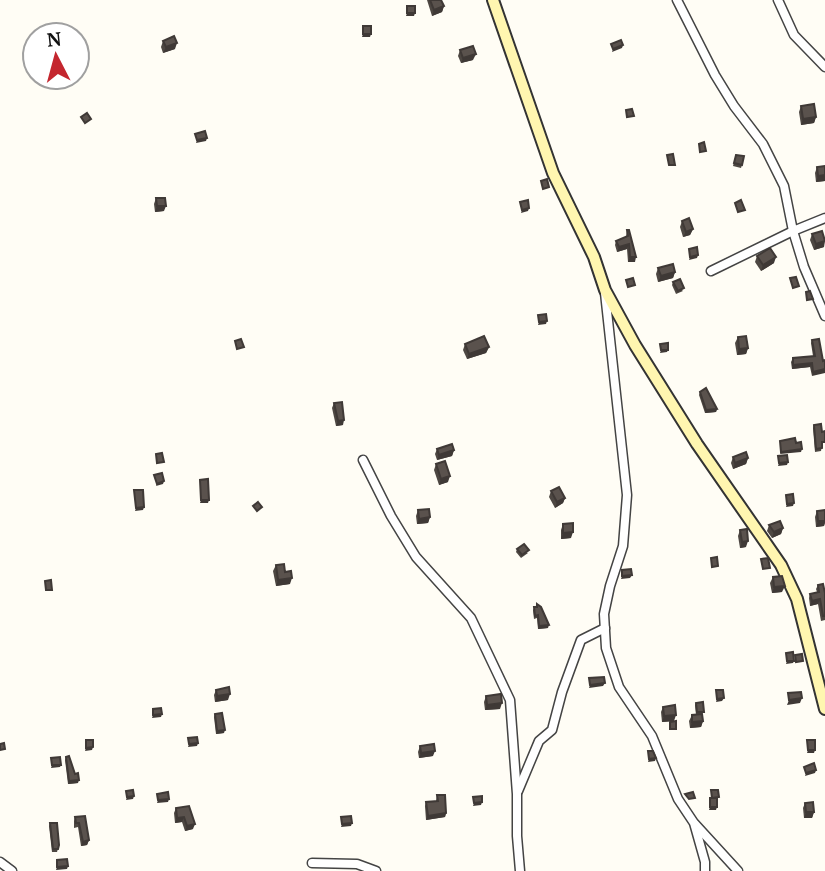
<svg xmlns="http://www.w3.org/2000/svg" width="825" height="871" viewBox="0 0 825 871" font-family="'PT Serif',serif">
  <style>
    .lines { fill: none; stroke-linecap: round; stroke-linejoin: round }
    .street-casing { stroke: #444; stroke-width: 11 }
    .secondary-casing { stroke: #333; stroke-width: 14 }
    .street { stroke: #fff; stroke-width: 8 }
    .secondary { stroke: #fff6b0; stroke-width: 10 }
    .wall { fill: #4d4742 }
    .shaded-wall { fill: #3f3936 }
    .building { fill: #5a524d; stroke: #3f3936; stroke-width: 2 }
  </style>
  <rect width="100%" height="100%" fill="#fffdf5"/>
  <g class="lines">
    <g class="street-casing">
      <g id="street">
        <path d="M677 0 715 75 734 106 763 144 784 186 793 231 804 267 825 316"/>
        <path d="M778 0 794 35 825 67"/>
        <path d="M711 271 793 231 825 218"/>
        <path d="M605 293 627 495 623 546 610 586 604 614 606 648 619 687 652 736 678 799 694 823 705 862V871"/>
        <path d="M363 460 391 516 416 557 471 618 510 700 517 794V836L520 871"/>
        <path d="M518 791 539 741 552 730 562 692 581 640 605 628"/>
        <path d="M695 824 738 871"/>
        <path d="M0 862 12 871"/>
        <path d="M312 863 357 864 376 871"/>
      </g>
    </g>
    <g class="secondary-casing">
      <path id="secondary" d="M493 0 553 173 594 257 605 290 635 345 697 444 781 565 797 599 825 709"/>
    </g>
    <use href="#street" class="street"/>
    <use href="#secondary" class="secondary"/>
  </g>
  <g class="wall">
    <path d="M427 0H441L444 6 442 12 432 16Z"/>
    <path d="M163 41 175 49 163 53 161 47Z"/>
    <path d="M460 50 473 60 461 63 458 56Z"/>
    <path d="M801 106 816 117 814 123 801 125 799 112Z"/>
    <path d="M735 158 742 165 741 168 733 166Z"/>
    <path d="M825 166V181L816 182 815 173 817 167Z"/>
    <path d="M156 198 164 211 155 212 154 204Z"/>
    <path d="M682 221 693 229 690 235 683 237 680 227Z"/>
    <path d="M627 230 635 262H628L627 249 617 252 615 245 616 241 626 237Z"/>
    <path d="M812 234 824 247 814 250 810 240Z"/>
    <path d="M757 256 774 263 761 271 755 262Z"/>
    <path d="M658 268 675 272 673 278 658 282 656 274Z"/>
    <path d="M673 282 683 291 676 294 672 285Z"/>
    <path d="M738 337 748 348 746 354 737 355 735 343Z"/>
    <path d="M812 340 823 361 812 376 810 367 792 369 791 362 793 358 813 356 811 343Z"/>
    <path d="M465 344 489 347 486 353 467 359 463 350Z"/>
    <path d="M700 392 717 409 716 412 705 413 699 395Z"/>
    <path d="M334 403 343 425 336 426 332 408Z"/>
    <path d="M814 425 822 445 821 451 815 452 813 428Z"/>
    <path d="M437 449 454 450 452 456 437 460 435 454Z"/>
    <path d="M733 457 748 458 746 464 733 469 731 463Z"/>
    <path d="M436 464 448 482 439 485 434 470Z"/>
    <path d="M551 491 565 498 563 503 555 508 549 497Z"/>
    <path d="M418 510 430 517 428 523 417 524 416 516Z"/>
    <path d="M825 510V523L824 526 816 527 815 517 817 511Z"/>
    <path d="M563 524 571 538 561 539V530Z"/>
    <path d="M769 525 783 528 781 534 772 538 767 531Z"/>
    <path d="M740 530 746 547 740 548 738 536Z"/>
    <path d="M517 549 528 553 521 558 516 552Z"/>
    <path d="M276 565 285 572 290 584 276 586 273 571Z"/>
    <path d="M773 577 782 592 772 593 770 583Z"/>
    <path d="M818 585 825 593V620L821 621 818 604 810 606 809 598 810 594 817 592 816 589Z"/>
    <path d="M537 604 548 628 538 629 537 618 534 619 533 610Z"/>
    <path d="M216 690 228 700 215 702 214 695Z"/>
    <path d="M486 696 500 709 485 710 484 702Z"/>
    <path d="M696 703 703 715V721L701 727 690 728 689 721 692 715H696L695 705Z"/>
    <path d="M663 707 674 721 662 722 661 712Z"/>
    <path d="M215 714 224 733 216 734 214 717Z"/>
    <path d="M420 746 433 756 419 758 418 752Z"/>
    <path d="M66 757 78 783 68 784 65 760Z"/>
    <path d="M437 795 446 813 445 817 426 820 425 806 426 802 436 801Z"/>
    <path d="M805 803 814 812 812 818H804L803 808Z"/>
    <path d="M176 808 193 829 185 831 182 822 175 823 174 813Z"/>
    <path d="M75 817 89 840 87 845 81 846 78 827 74 828V821Z"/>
    <path d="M50 823 59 845 57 852H52L49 826Z"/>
  </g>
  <g class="shaded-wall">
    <path d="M444 6 442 12 432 16 434 10Z"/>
    <path d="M407 13H415L414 16H406Z"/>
    <path d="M363 34H371L370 37H362Z"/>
    <path d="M177 43 175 49 163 53 166 47Z"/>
    <path d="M623 45 622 48 612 52 613 49Z"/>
    <path d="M476 54 473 60 461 63 463 58Z"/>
    <path d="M816 117 814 123 801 125 803 119Z"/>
    <path d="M207 138 206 141 196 143 197 140Z"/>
    <path d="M825 175V181L816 182 818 176Z"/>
    <path d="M157 206H166L164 211 155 212Z"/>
    <path d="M529 208 528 211 521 213 522 210Z"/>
    <path d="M693 229 690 235 683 237 686 232Z"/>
    <path d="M825 241 824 247 814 250 816 244Z"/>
    <path d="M629 244 627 249 617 252 619 247Z"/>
    <path d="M698 255 697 258 689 260 690 257Z"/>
    <path d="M630 257H636L635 262H628Z"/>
    <path d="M776 257 774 263 761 271 763 265Z"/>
    <path d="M675 272 673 278 658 282 661 276Z"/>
    <path d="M547 321 546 324 538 325 539 322Z"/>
    <path d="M489 347 486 353 467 359 469 354Z"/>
    <path d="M748 348 746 354 737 355 739 349Z"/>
    <path d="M661 350H668L667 352 660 353Z"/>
    <path d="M812 363 810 367 792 369 793 365Z"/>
    <path d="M825 369V373L812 376 813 372Z"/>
    <path d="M717 409 716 412 705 413 706 410Z"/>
    <path d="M344 420 343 425 336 426 338 421Z"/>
    <path d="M802 449 801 452 780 454 781 452Z"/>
    <path d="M454 450 452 456 437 460 439 455Z"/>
    <path d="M748 458 746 464 733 469 735 463Z"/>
    <path d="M788 462 787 465 778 466 779 463Z"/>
    <path d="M450 476 448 482 439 485 441 479Z"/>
    <path d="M164 481 163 484 156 486 157 484Z"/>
    <path d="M565 498 563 503 555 508 557 502Z"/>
    <path d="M201 500H209L208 503H200Z"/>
    <path d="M794 503 793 506 786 507 787 504Z"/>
    <path d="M144 507 143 510 135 511 136 508Z"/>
    <path d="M430 517 428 523 417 524 419 519Z"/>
    <path d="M818 521H825L824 526 816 527Z"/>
    <path d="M783 528 781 534 772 538 774 532Z"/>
    <path d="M573 532 571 538 561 539 563 533Z"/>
    <path d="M748 541 746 547 740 548 742 542Z"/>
    <path d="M632 575 630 578 621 579 622 576Z"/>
    <path d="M292 578 290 584 276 586 278 580Z"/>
    <path d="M785 586 782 592 772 593 774 587Z"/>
    <path d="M820 599 818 604 810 606 812 601Z"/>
    <path d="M549 625 548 628 538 629 539 626Z"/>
    <path d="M787 661H794L793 663 786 664Z"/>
    <path d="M605 683 603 686 589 688 590 685Z"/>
    <path d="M230 694 228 700 215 702 217 696Z"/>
    <path d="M724 698 722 701 716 702 717 699Z"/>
    <path d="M802 698 800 703 787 705 789 700Z"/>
    <path d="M502 703 500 709 485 710 487 705Z"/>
    <path d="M162 714 161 717 152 718 153 715Z"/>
    <path d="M676 715 674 721 662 722 664 716Z"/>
    <path d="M703 721 701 727 690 728 692 722Z"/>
    <path d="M225 730 224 733 216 734 217 731Z"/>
    <path d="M198 743 197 746 188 747 189 744Z"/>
    <path d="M93 747 92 750 85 751 86 748Z"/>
    <path d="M808 750H815L814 753H807Z"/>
    <path d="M435 751 433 756 419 758 421 753Z"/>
    <path d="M656 758 655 761 648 762 649 759Z"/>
    <path d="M52 765H61L60 767 51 768Z"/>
    <path d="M816 770 815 773 805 776 806 773Z"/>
    <path d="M79 780 78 783 68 784 69 781Z"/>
    <path d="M134 796 133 799 126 800 127 797Z"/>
    <path d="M169 799 168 802 157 803 158 800Z"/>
    <path d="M482 802 481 805 473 806 474 803Z"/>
    <path d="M710 807H717L716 810H709Z"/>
    <path d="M806 812H814L812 818H804Z"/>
    <path d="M446 813 445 817 426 820 428 816Z"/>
    <path d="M184 817 182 822 175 823 177 818Z"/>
    <path d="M352 823 351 826 341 827 342 824Z"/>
    <path d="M195 824 193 829 185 831 187 826Z"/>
    <path d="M89 840 87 845 81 846 83 842Z"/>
    <path d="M68 866 67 869 56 870 57 867Z"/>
  </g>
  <g class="building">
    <path d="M430 0H441L444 6 434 10Z"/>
    <rect x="407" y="6" width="8" height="7"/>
    <rect x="363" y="26" width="8" height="8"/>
    <path d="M174 36 177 43 166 47 163 41Z"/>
    <path d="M621 40 623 45 613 49 611 44Z"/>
    <path d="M473 46 476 54 463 58 460 50Z"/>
    <path d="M814 104 816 117 803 119 801 106Z"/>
    <path d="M632 109 634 116 627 117 626 110Z"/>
    <path d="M87 113 91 119 85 123 81 117Z"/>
    <path d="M205 131 207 138 197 140 195 134Z"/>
    <path d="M704 142 706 151 700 152 699 144Z"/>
    <path d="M673 154 675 165H669L667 155Z"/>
    <path d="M736 155 744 156 742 165 734 163Z"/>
    <path d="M825 166V175L818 176 817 167Z"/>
    <path d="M547 179 549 187 543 189 541 181Z"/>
    <path d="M156 198H165L166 206H157Z"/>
    <path d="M528 200 529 208 522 210 520 202Z"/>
    <path d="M741 200 745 210 738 212 735 203Z"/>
    <path d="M689 218 693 229 686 232 682 221Z"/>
    <path d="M627 230H629L636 257H630L629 244 619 247 616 241 628 236Z"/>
    <path d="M822 231 825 241 816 244 812 234Z"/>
    <path d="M697 247 698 255 690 257 689 249Z"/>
    <path d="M770 248 776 257 763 265 757 256Z"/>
    <path d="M673 264 675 272 661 276 658 268Z"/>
    <path d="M796 277 799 286 793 288 790 278Z"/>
    <path d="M633 278 635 285 628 287 626 280Z"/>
    <path d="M680 279 684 288 678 291 673 282Z"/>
    <path d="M810 291 813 299 807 300 806 292Z"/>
    <path d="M546 314 547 321 539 322 538 315Z"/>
    <path d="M484 336 489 347 469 354 465 344Z"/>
    <path d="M746 336 748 348 739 349 738 337Z"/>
    <path d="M241 339 244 347 237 349 235 341Z"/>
    <path d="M819 339 823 361 825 360V369L813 372 812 363 793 365V358L815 356 812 340Z"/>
    <path d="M668 343V350H661L660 344Z"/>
    <path d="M706 388 717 409 706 410 700 392Z"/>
    <path d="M342 402 344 420 338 421 334 403Z"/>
    <path d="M821 424 822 432 825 431V442H822V448L816 449 814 425Z"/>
    <path d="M795 438 796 443 801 442 802 449 781 452 780 441Z"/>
    <path d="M452 444 454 450 439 455 437 449Z"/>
    <path d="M746 452 748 458 735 463 733 457Z"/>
    <path d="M162 453 164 462 157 463 156 454Z"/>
    <path d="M787 455 788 462 779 463 778 456Z"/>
    <path d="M445 461 450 476 441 479 436 464Z"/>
    <path d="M162 473 164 481 157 484 154 475Z"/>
    <path d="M208 479 209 500H201L200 480Z"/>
    <path d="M559 487 565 498 557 502 551 491Z"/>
    <path d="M134 490H143L144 507 136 508Z"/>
    <path d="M793 494 794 503 787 504 786 495Z"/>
    <path d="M258 502 262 507 257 511 253 506Z"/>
    <path d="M429 509 430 517 419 519 418 510Z"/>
    <path d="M825 510V521H818L817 511Z"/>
    <path d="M780 521 783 528 774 532 769 525Z"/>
    <path d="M573 523V532L563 533V524Z"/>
    <path d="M747 529 748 541 742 542 740 530Z"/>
    <path d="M524 544 529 550 522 555 517 549Z"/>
    <path d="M717 557 718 566 712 567 711 558Z"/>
    <path d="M768 558 770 568 763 569 761 559Z"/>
    <path d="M284 564 285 572 291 571 292 578 278 580 276 565Z"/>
    <path d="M631 569 632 575 622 576V570Z"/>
    <path d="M782 576 785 586 774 587 773 577Z"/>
    <path d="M51 580 52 590H46L45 581Z"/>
    <path d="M823 584 825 593V616H823L820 599 812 601 810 594 819 592 818 585Z"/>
    <path d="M537 604 541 607 549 625 539 626 538 615 535 616 534 607H537Z"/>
    <path d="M793 652 794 661H787L786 653Z"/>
    <path d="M802 654 803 661 796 662 795 655Z"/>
    <path d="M604 677 605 683 590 685 589 678Z"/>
    <path d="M229 687 230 694 217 696 216 690Z"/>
    <path d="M716 690H723L724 698 717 699Z"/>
    <path d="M801 692 802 698 789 700 788 693Z"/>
    <path d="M501 694 502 703 487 705 486 696Z"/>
    <path d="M703 702 704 712H697L696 703Z"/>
    <path d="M675 705 676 715 664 716 663 707Z"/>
    <path d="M161 708 162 714 153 715V709Z"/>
    <path d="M222 713 225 730 217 731 215 714Z"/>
    <path d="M702 714 703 721 692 722V715Z"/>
    <path d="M676 721V729H670V722Z"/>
    <path d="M197 737 198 743 189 744 188 738Z"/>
    <path d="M86 740H93V747L86 748Z"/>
    <path d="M807 740H815V750H808Z"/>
    <path d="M4 743 5 749 0 750V744Z"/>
    <path d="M434 744 435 751 421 753 420 746Z"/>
    <path d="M648 751H653L656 758 649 759Z"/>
    <path d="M69 756 75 774 78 773 79 780 69 781 66 757Z"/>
    <path d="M60 757 61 765H52L51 758Z"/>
    <path d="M814 763 816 770 806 773 804 767Z"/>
    <path d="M133 790 134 796 127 797 126 791Z"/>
    <path d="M711 790H718L719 797 712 798Z"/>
    <path d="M168 792 169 799 158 800 157 794Z"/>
    <path d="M693 792 695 798 689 799 685 794Z"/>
    <path d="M437 795H445L446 813 428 816 426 802 438 801Z"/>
    <path d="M482 796V802L474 803 473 797Z"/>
    <rect x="710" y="798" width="7" height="9"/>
    <path d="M813 802 814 812H806L805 803Z"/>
    <path d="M189 806 195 824 187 826 184 817 177 818 176 808Z"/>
    <path d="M85 816 89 840 83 842 79 823H76L75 817Z"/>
    <path d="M351 816 352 823 342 824 341 817Z"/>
    <path d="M50 823H57L59 845 58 849H53Z"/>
    <path d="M67 859 68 866 57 867V860Z"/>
  </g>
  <g transform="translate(56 56) rotate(354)"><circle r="33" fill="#ffffff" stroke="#a0a0a0" stroke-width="2"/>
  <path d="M0-5L12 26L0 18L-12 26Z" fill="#c4262e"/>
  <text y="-10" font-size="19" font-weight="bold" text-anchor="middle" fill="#111111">N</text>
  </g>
</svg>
